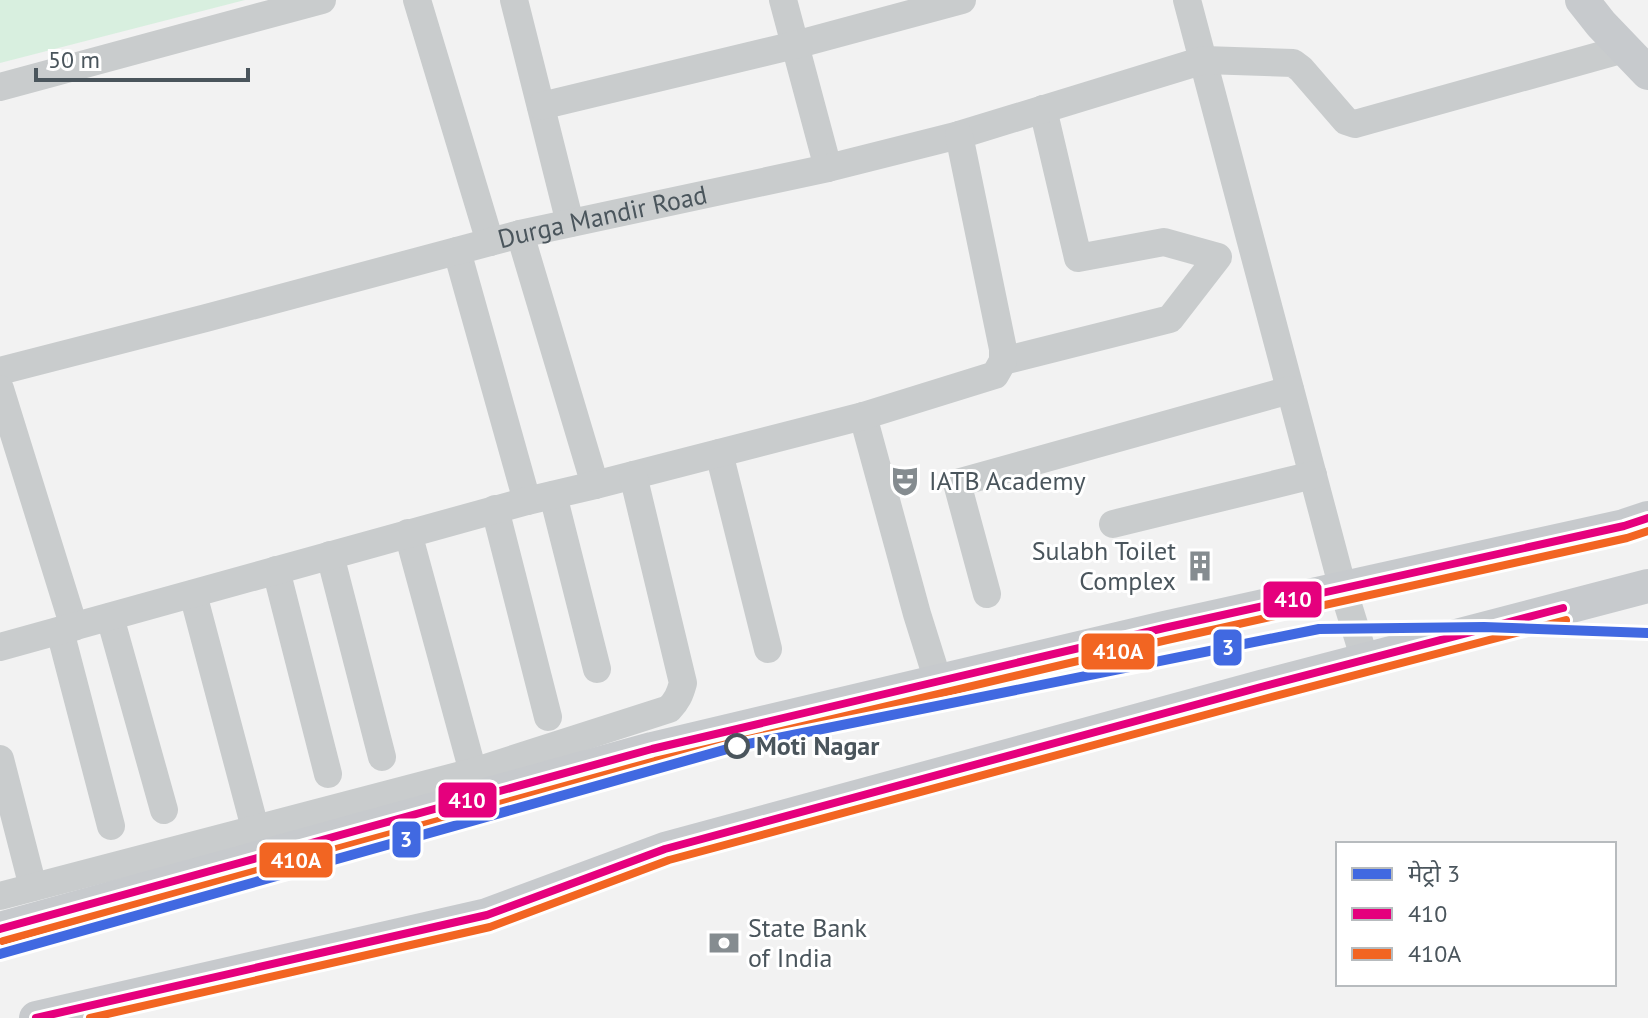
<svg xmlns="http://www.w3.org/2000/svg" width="1648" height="1018" viewBox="0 0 1648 1018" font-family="'PT Sans','Noto Sans Devanagari',sans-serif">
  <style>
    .green { fill: #d8efdf }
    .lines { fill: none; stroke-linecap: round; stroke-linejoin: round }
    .minor { stroke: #c9cccd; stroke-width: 28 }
    .major { stroke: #c7cacd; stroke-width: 34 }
    .bus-1-casing { stroke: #fff; stroke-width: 14 }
    .bus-2-casing { stroke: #fff; stroke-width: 14 }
    .bus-1 { stroke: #e5007d; stroke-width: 8 }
    .bus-2 { stroke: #f26522; stroke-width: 8 }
    .metro-1-casing { stroke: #fff; stroke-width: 16 }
    .metro-1 { stroke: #4169e1; stroke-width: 10 }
    .stop-dot { fill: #fff; stroke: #4a555c; stroke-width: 4 }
    .labels { text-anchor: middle; stroke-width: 6; stroke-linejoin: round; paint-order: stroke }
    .street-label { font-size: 26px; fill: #4a555c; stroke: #fff }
    .poi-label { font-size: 26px; fill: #4a555c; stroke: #fff; text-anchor: start }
    .stop-label { font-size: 26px; font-weight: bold; fill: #4a555c; stroke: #fff; text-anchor: start }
    .line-badge { stroke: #fff; stroke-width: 3 }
    .badge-label { font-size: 22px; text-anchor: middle; font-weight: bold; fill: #fff }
  </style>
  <rect width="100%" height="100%" fill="#f2f2f2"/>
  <path class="green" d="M0 0H245L0 63Z"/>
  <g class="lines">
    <g class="minor">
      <path d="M417 0 490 242"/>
      <path d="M514 0 570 223"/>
      <path d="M783 0 828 168"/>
      <path d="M1187 0 1343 589 1365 660"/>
      <path d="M0 87 322 0"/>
      <path d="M541 106 795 45 962 0"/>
      <path d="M520 234 595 485"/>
      <path d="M457 251 527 501"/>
      <path d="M1003 361 1170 319 1218 257 1164 242 1078 258 1043 109"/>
      <path id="s1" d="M0 371 206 318 520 234 828 168 959 135 1204 60 1293 63 1301 69 1346 121 1355 124 1624 49"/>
      <path d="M0 389 74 627"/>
      <path d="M863 416 917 614 938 681"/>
      <path d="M719 453 768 649"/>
      <path d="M553 495 597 669"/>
      <path d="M495 509 548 717"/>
      <path d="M1113 524 1313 475"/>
      <path d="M408 533 473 772"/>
      <path d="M330 555 382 757"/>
      <path d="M276 570 328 774"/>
      <path d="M193 594 255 828"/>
      <path d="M987 594 957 483 1290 390"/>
      <path d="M110 617 164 810"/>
      <path d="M60 631 111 826"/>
      <path d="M0 647 527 501 595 485 863 416 995 375 1003 361V349L959 135"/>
      <path d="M0 759 33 887"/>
      <path d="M0 896 473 772 669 709C677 701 680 694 683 683L633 475"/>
    </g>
    <g class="major">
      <path d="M1582 0 1601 24 1648 73"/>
      <path d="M0 929 652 749 1164 628 1624 526 1648 518"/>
      <path d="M36 1018 487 915 665 849 1261 687 1648 586"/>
    </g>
    <g class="bus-1-casing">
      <g id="bus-1">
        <path d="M0 929 652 749 1164 628 1624 526 1648 518"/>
        <path d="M36 1018 487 915 665 849 1261 687 1563 608"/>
      </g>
    </g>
    <g class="bus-2-casing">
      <g id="bus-2">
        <path d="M3 941 655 761 1167 640 1627 538 1648 531"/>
        <path d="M90 1018 490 927 669 860 1264 699 1566 620"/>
      </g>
    </g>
    <use href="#bus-1" class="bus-1"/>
    <use href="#bus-2" class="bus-2"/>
    <g class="metro-1-casing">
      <path id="metro-1" d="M0 954 738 746 1319 629 1484 627 1648 633"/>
    </g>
    <use href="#metro-1" class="metro-1"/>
  </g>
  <defs>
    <g id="theatre-bare" transform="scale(2.4)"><path d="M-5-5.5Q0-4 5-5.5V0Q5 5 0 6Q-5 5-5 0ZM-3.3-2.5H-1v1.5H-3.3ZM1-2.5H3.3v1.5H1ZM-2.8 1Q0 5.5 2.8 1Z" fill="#858c90" stroke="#fff" stroke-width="2.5" paint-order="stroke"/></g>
    <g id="building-bare" transform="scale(2.4)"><path d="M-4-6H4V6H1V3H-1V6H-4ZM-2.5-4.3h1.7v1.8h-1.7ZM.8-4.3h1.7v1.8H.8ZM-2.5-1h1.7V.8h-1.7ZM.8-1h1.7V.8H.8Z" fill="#858c90" stroke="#fff" stroke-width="2.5" paint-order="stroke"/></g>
    <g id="bank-bare" transform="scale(2.4)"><path d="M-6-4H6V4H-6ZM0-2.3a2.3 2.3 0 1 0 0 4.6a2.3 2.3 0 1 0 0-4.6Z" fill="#858c90" stroke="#fff" stroke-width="2.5" paint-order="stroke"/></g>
  </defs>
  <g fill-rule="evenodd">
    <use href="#theatre-bare" x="905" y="481"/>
    <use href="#building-bare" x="1200" y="566"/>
    <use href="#bank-bare" x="724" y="943"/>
  </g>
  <circle class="stop-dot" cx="737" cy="746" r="11"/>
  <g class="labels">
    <g class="street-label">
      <text dy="9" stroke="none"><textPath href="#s1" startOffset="622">Durga Mandir Road</textPath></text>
    </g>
    <g class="poi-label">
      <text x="929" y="490">IATB Academy</text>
      <text x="1176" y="560" text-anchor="end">Sulabh Toilet<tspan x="1176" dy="30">Complex</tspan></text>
      <text x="748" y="937">State Bank<tspan x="748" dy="30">of India</tspan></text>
    </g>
    <g class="stop-label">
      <text x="756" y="755">Moti Nagar</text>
    </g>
  </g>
  <g class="line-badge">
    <rect x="1262" y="580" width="61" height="39" rx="8" fill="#e5007d"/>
    <rect x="1212" y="628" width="31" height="39" rx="8" fill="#4169e1"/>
    <rect x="1080" y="632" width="76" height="39" rx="8" fill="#f26522"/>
    <rect x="437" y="781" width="61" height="38" rx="8" fill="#e5007d"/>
    <rect x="391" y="820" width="31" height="39" rx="8" fill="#4169e1"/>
    <rect x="258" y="841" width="76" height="38" rx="8" fill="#f26522"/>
  </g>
  <g class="badge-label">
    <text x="1293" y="607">410</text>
    <text x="1228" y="655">3</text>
    <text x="1118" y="659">410A</text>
    <text x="467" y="808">410</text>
    <text x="406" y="847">3</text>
    <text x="296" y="868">410A</text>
  </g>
  <rect x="1336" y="842" width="280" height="144" fill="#ffffff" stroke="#b7bbbe" stroke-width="2"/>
  <rect x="1352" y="868" width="40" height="12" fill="#4169e1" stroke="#b7bbbe" stroke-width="2"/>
  <text x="1408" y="882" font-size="24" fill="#4a555c">मेट्रो 3</text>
  <rect x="1352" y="908" width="40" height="12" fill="#e5007d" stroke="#b7bbbe" stroke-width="2"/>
  <text x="1408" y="922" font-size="24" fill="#4a555c">410</text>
  <rect x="1352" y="948" width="40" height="12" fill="#f26522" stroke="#b7bbbe" stroke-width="2"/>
  <text x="1408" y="962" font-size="24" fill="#4a555c">410A</text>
  <path d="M36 68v12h212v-12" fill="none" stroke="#4a555c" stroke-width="4"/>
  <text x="48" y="68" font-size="24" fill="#4a555c" stroke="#ffffff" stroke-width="6" paint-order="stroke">50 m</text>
</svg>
